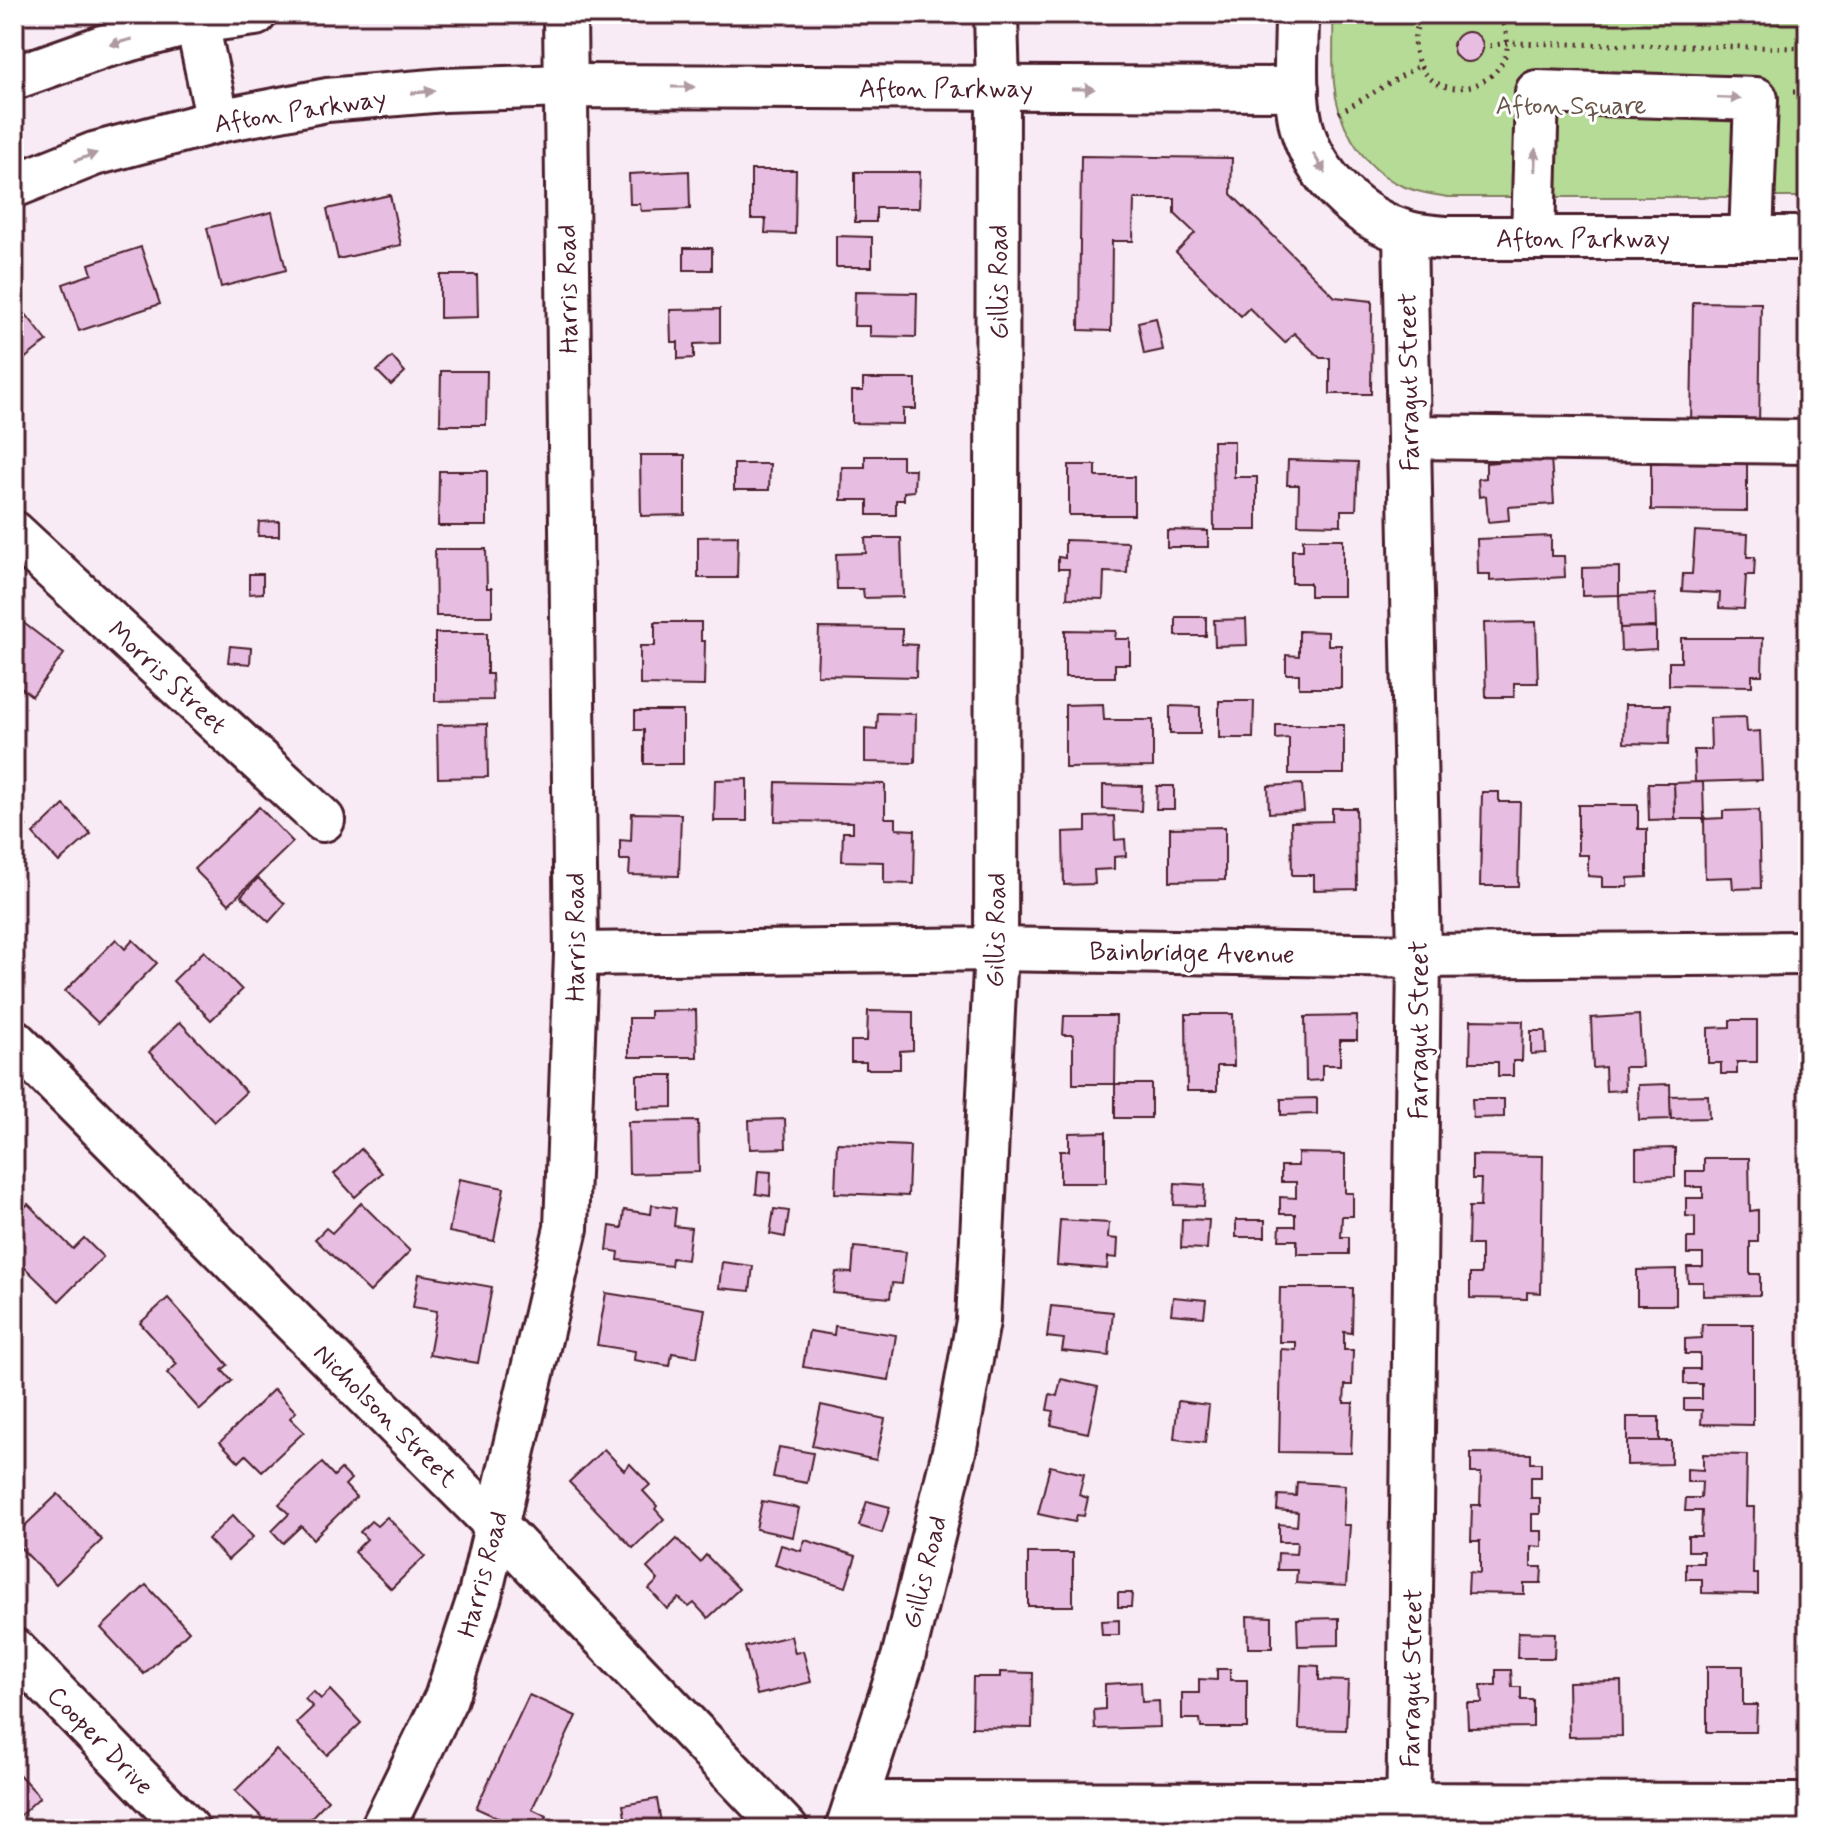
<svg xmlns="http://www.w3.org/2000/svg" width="1822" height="1843" viewBox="0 0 1822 1843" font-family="Mynerve,sans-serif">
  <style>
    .green { fill: #b6db96; stroke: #807d60; stroke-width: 2 }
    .building { fill: #e8bde2; stroke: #4a1f2b; stroke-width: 2 }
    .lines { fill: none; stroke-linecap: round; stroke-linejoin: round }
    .minor-casing { stroke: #4a1f2b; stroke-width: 48 }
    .path { stroke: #4a1f2b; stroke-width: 5; stroke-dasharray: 2 6; stroke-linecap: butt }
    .minor { stroke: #fff; stroke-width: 42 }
    .oneway { fill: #ae9aa0 }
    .labels { text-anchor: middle; stroke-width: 6; stroke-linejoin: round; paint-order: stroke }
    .street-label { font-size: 26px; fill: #4a1f2b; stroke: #fff }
    .park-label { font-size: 26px; fill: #6a574b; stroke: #fff }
  </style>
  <rect width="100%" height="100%" fill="#f8ebf6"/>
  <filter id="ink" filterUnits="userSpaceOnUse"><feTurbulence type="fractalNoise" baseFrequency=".0125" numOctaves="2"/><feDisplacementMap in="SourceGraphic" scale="16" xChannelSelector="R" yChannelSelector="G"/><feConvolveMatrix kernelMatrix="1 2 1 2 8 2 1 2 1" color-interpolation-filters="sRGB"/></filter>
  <g filter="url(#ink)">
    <path class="green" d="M1333 14H1808V197H1448C1429 194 1411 191 1394 182 1360 163 1337 122 1334 83 1332 61 1334 37 1333 14Z"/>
    <g class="building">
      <circle cx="1468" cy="47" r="15"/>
      <path d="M1081 156 1232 158 1231 194 1335 297 1372 301 1371 394H1330V358H1320L1294 333 1285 343 1249 308 1241 316 1176 252 1195 233 1175 214V199H1134L1133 241H1112L1111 331 1079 330Z"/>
      <path d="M751 170H796L795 234 765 233 766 219H751Z"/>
      <path d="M689 171 690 209 641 211 640 204H630L629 174Z"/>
      <path d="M855 172H920L919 208H876V222H855Z"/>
      <path d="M390 195 401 245 338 259 327 209Z"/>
      <path d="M272 212 286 270 221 287 207 228Z"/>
      <path d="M836 236 872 237V267H836Z"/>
      <path d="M141 247 160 304 79 331 63 284 92 274 89 264Z"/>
      <rect x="684" y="248" width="28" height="22"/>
      <path d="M440 275H477L478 317 440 318Z"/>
      <path d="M855 292 917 293 916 337 870 336V326H854Z"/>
      <path d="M14 299 47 341 14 367Z"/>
      <path d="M1693 302 1761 303 1759 426 1691 425Z"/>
      <path d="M720 309V343L694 344V358L678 359V342H671L670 310Z"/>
      <path d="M1156 318 1163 350 1144 354 1138 322Z"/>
      <path d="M392 357 405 372 391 385 377 371Z"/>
      <path d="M441 371H487L486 425H440Z"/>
      <path d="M863 379H916V409H903V424L852 423V391H863Z"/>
      <path d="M1213 441H1234V477H1257V530H1214Z"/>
      <path d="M640 455H685V515L641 516Z"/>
      <path d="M1651 455H1747V511L1651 510Z"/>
      <path d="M865 456H902V469H915L914 491 904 492V500H896V515H868V500H841L842 467H865Z"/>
      <path d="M1551 457 1554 504 1508 507 1509 520 1488 522 1486 496 1479 497 1478 479 1486 478V463Z"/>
      <path d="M1288 460 1358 462 1356 510H1341V525L1298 524 1299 485H1287Z"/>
      <path d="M734 464H770L769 490H734Z"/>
      <path d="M1069 465H1096V477H1134V515H1069Z"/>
      <path d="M439 471H487V526H438Z"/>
      <path d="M279 521V536H258L259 522Z"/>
      <path d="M1167 530 1208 531V547H1167Z"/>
      <path d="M1695 531 1748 534 1747 557H1755L1754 575H1746L1744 609 1719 608 1720 593 1682 591 1683 574H1692Z"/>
      <path d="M738 536 737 578H698V537Z"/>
      <path d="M1551 536V556H1564L1565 577 1490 581V574H1478L1477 539Z"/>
      <path d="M865 538H901L903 597 864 598 863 589H837L836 554 866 553Z"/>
      <path d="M1303 539H1343V596H1310V583H1292V550H1303Z"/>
      <path d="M1065 540 1128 542 1127 573 1104 572 1103 599 1067 598 1069 569H1058V557L1065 558Z"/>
      <path d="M435 549H486L487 588H492V616H436Z"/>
      <path d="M1619 567V595L1582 596V568Z"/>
      <path d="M249 574H263V593L249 594Z"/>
      <path d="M1655 594 1656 627 1620 628 1619 595Z"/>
      <rect x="1176" y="617" width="30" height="19"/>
      <path d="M1246 619 1247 645 1215 646 1214 620Z"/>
      <path d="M21 621 64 654 32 696 14 682V630Z"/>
      <path d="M655 622H701V641H705L704 686 640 685V646H655Z"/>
      <path d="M1536 622 1538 683H1514V697H1486L1484 623Z"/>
      <path d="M1656 627V649L1621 651 1620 628Z"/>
      <path d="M819 628 902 629V644L917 645 916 677 817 675Z"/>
      <path d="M1065 630 1116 631 1115 639H1130V664H1115V677H1065Z"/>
      <path d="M1299 631 1328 632V645H1341V688H1299V674H1286V655L1299 656Z"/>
      <path d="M435 633H487V674H492L493 700 435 701Z"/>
      <path d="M1681 638H1763L1762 675H1752V686L1669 685V662H1681Z"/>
      <path d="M230 646 251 648 250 664 228 662Z"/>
      <path d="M1219 701H1254L1253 738H1219Z"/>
      <path d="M1103 704 1104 720H1153V767L1065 768V705Z"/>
      <path d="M1625 705H1670L1669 744 1624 743Z"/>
      <path d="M1170 706 1200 707V734H1170Z"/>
      <path d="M635 711H683V764H644V730H635Z"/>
      <path d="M878 713 916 714 915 763 865 762V728L877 729Z"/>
      <path d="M1746 717 1747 732 1760 731 1762 780 1695 782 1694 750H1711L1710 718Z"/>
      <path d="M487 724 488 777 438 778 437 725Z"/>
      <path d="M1276 725H1344V774H1289V738L1276 739Z"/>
      <path d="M747 779V821H714L715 780Z"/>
      <path d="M776 782 885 784V818H896V829L915 830 914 884 884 883V862L842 861 843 832H853V822L775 821Z"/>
      <path d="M1703 782 1704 819H1675L1674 783Z"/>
      <path d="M1648 783H1674L1675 819 1649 820Z"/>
      <path d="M1302 784 1304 811 1269 813 1268 786Z"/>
      <path d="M1103 785 1142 786 1141 811 1103 809Z"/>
      <path d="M1157 786H1174V809H1156Z"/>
      <path d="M1482 792H1499V802H1520L1518 886H1480Z"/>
      <path d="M64 805 91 834 59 862 33 834Z"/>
      <path d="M1578 805H1638V829H1647V877L1628 878V887H1602V877L1588 876V855H1578Z"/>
      <path d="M259 807 293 842 229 904 194 869Z"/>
      <path d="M1332 808H1356L1357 889 1314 890V875H1292L1291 822 1332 821Z"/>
      <path d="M1759 810 1761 888 1733 889 1732 877 1705 878 1704 819 1723 818V811Z"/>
      <path d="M632 813 681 814 679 876 629 875 630 860H620V840L631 841Z"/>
      <path d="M14 814 26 826 14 837Z"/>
      <path d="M1114 816 1115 840 1125 839 1126 856 1114 857V869L1094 870 1095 884 1064 885 1063 832 1086 831V817Z"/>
      <path d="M1225 827V880L1170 881V828Z"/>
      <path d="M258 878 285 904 269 922 241 896Z"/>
      <path d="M116 939 125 949 133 940 157 963 98 1023 65 991Z"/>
      <path d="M204 951 242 990 211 1020 173 981Z"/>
      <path d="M696 1010 697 1057H629V1018H650V1011Z"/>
      <path d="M868 1011 913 1012V1050L900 1051V1069H866V1062H851V1041H867Z"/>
      <path d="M1186 1014H1233L1234 1066H1217V1091H1187Z"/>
      <path d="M1639 1015 1642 1067H1624L1625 1090 1606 1091 1605 1067 1593 1068 1591 1018Z"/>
      <path d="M1064 1016H1116L1115 1084H1073V1035H1063Z"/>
      <path d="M1357 1016V1040H1340V1065H1322V1080L1306 1081 1305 1017Z"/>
      <path d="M1471 1020 1523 1021 1522 1061H1513V1076H1498V1062H1470Z"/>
      <path d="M1730 1020H1757V1062H1737V1074H1721V1063H1708V1028L1730 1027Z"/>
      <path d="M180 1022 246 1092 214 1122 149 1052Z"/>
      <path d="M1531 1031H1545L1546 1053 1531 1054Z"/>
      <path d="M637 1075H673V1107L637 1108Z"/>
      <rect x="1115" y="1084" width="36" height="34"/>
      <path d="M1670 1084 1671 1119 1639 1120 1638 1085Z"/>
      <path d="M1708 1095 1709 1118 1671 1119 1670 1096Z"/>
      <path d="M1317 1098V1114L1281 1115V1099Z"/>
      <path d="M1472 1099H1504V1117L1473 1118Z"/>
      <path d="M785 1119 786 1148 750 1149 749 1120Z"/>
      <path d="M698 1121 699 1172 629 1174 628 1122Z"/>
      <path d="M1106 1132V1183H1060V1151H1069V1133Z"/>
      <path d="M837 1143 910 1146 908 1196 835 1193Z"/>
      <path d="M1675 1148V1177L1636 1178V1149Z"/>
      <path d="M361 1149 382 1173 355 1197 334 1174Z"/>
      <path d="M1298 1153 1345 1154V1193H1353V1216H1342L1341 1237H1349V1254H1297V1240H1279L1280 1226H1295V1214H1280V1197L1296 1198V1182H1281V1166H1298Z"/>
      <path d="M1472 1155 1543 1156 1541 1293 1527 1292V1299L1470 1298V1274H1481V1245H1468L1469 1207H1480L1481 1179H1472Z"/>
      <path d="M1704 1158H1749L1750 1211 1758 1210V1242H1750V1274H1760V1295L1703 1296V1282H1688L1687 1267H1703V1254H1687V1238H1695V1217L1686 1216V1198H1703V1187H1686V1171H1704Z"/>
      <path d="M758 1171 771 1172 770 1196 756 1194Z"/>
      <path d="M459 1179 504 1188 494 1241 449 1232Z"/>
      <path d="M1175 1183 1205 1185 1204 1206 1174 1205Z"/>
      <path d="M361 1203 410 1251 370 1292 315 1239 326 1228 332 1233Z"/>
      <path d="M28 1204 73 1249 84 1238 103 1257 59 1301 14 1257V1217Z"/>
      <path d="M652 1205 676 1208 674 1226 691 1228 687 1260 672 1258 671 1266 618 1260 619 1252 607 1250 610 1226 622 1228 624 1210 651 1214Z"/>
      <path d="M774 1209 789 1211 785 1237 770 1234Z"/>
      <path d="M1182 1219 1209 1220 1207 1249 1181 1248Z"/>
      <path d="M1060 1220 1109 1223 1108 1238 1118 1239 1117 1258 1108 1257 1107 1269 1057 1265Z"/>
      <rect x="1236" y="1220" width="29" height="17"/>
      <path d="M854 1247 906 1252 902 1284 892 1283 890 1298 833 1293 836 1272 852 1273Z"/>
      <path d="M722 1262 753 1266 750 1291 719 1288Z"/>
      <path d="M1676 1269V1305H1637V1270Z"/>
      <path d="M419 1274 492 1287 478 1363 429 1355 437 1311 413 1307Z"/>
      <path d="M1280 1288H1353L1352 1333 1344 1332V1350H1353L1352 1385H1345L1344 1403H1353L1351 1453 1279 1452 1281 1349 1296 1350V1342H1279Z"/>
      <path d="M606 1293 705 1309 697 1357 672 1353 670 1366 634 1360 635 1351 597 1345Z"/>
      <path d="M1173 1297 1206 1300 1204 1317 1171 1314Z"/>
      <path d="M168 1298 228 1365 222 1370 232 1381 200 1410 167 1373 177 1364 140 1323Z"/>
      <path d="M1051 1306 1113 1312 1109 1356 1062 1351 1064 1339 1047 1337Z"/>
      <path d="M1702 1324H1753V1425L1701 1424 1702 1410H1684V1399H1702V1384H1684V1369H1700V1354H1685V1339L1701 1338Z"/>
      <path d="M835 1326 896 1335 889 1380 803 1367 809 1331 834 1335Z"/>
      <path d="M1061 1379 1098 1387 1088 1433 1051 1425 1054 1411 1047 1410 1050 1394 1057 1396Z"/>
      <path d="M274 1389 296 1412 290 1418 304 1432 262 1471 246 1455 239 1462 220 1442Z"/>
      <path d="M1178 1401 1209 1405 1205 1443 1174 1439Z"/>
      <path d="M821 1405 885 1419 876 1460 812 1446Z"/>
      <rect x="1627" y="1417" width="32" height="24"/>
      <path d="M1627 1441H1671V1464L1627 1465Z"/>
      <path d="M779 1447 813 1453 807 1483 773 1477Z"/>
      <path d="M604 1449 624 1470 630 1464 650 1485 643 1491 657 1506 655 1509 664 1519 633 1548 569 1482Z"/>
      <path d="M1471 1453 1531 1454V1463H1541V1477H1531V1498H1540V1514H1532V1531H1542V1547L1531 1546V1567H1542L1541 1583H1524V1594L1468 1593 1469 1572 1480 1573V1541H1471L1472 1505H1480L1481 1473H1471Z"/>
      <path d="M1703 1454 1747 1455 1746 1507H1754L1753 1574H1758V1594L1702 1593V1579H1686V1563H1703V1551H1688V1536H1701L1702 1511H1685L1686 1498H1701L1702 1482H1687V1469L1703 1470Z"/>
      <path d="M322 1463 334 1476 341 1469 351 1479 345 1485 356 1497 313 1539 301 1526 283 1543 272 1531 289 1514 279 1504Z"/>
      <path d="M1050 1466 1084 1474 1079 1495 1088 1498 1084 1516 1077 1515 1075 1522 1038 1514Z"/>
      <path d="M1297 1482 1345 1485 1343 1525H1350L1346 1586 1296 1583 1297 1570H1277L1278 1553 1296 1554 1297 1542H1279V1524L1297 1526 1298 1512 1277 1510 1278 1495 1296 1496Z"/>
      <path d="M58 1494 102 1540 56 1584 14 1541V1536Z"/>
      <path d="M762 1501 799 1508 793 1537 756 1529Z"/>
      <path d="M867 1501 890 1507 882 1533 859 1526Z"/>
      <path d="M233 1515 253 1537 228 1560 208 1539Z"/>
      <path d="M387 1517 425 1556 391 1589 354 1552 367 1539 360 1532 371 1521 377 1526Z"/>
      <path d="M677 1539 700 1562 706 1555 739 1589 708 1618 694 1603 689 1607 679 1598 667 1609 649 1589 658 1580 647 1568Z"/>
      <path d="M805 1540 856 1556 846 1587 775 1565 781 1545 801 1551Z"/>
      <rect x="1028" y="1553" width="45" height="53"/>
      <path d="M146 1585 189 1631 144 1674 101 1628Z"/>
      <path d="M1118 1593H1132L1131 1607H1118Z"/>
      <path d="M1247 1616 1272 1617V1648H1248Z"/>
      <path d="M1339 1618V1645L1298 1646 1297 1619Z"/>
      <path d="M1119 1620V1635H1102L1101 1621Z"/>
      <path d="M1518 1632 1555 1633 1554 1658H1517Z"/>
      <path d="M791 1636 795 1653 803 1651 811 1682 757 1695 745 1647Z"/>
      <path d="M1301 1665 1319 1666V1680L1348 1681 1346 1730 1299 1729Z"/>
      <path d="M1707 1666H1743V1705H1757L1756 1732H1707Z"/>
      <path d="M1217 1669H1230V1680H1247V1728H1201L1200 1719H1182V1693H1199V1679L1217 1680Z"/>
      <path d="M1496 1670H1511L1512 1687H1521V1700H1533V1727L1468 1728 1467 1703H1482L1481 1685H1496Z"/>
      <path d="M1000 1672 1033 1673 1032 1728 972 1727 973 1677H1000Z"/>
      <path d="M1621 1681 1622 1736 1569 1737 1568 1682Z"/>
      <path d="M1141 1682 1142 1702 1159 1701 1160 1727 1095 1729 1094 1710 1105 1709V1684Z"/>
      <path d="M330 1690 361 1723 327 1755 296 1723 313 1707 305 1699 313 1691 321 1699Z"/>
      <path d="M529 1695 576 1716 532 1809 547 1816 541 1829H522L476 1808Z"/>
      <path d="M276 1750 328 1800 300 1829H274L235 1791Z"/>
      <path d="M14 1769 40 1797 14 1821Z"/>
      <path d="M657 1799 662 1829H627L623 1805Z"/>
    </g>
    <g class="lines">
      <g class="minor-casing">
        <g id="minor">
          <path d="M195 14 218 121"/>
          <path d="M1297 14C1297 50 1293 89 1301 125 1314 175 1358 220 1409 233 1421 236 1434 237 1446 238H1808"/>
          <path d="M14 78 102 47 196 22 255 14"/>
          <path d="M14 186 94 154 218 121 327 100 444 90 565 86 1297 89"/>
          <path d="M1405 232 1419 956 1408 1829"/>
          <path d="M1533 238 1537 92 1756 99 1751 238"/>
          <path d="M1409 437 1808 442"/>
          <path d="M14 533 323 820"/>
          <path d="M576 954 996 949 1419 956 1808 953"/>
          <path d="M14 1041 496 1525 786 1829"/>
          <path d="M14 1650 188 1829"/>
          <path d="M857 1803 1808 1805"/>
          <path d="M382 1829 446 1698 480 1595 566 1228 576 954 565 14"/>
          <path d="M847 1829 903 1658 955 1447 978 1321 996 949 998 89 996 14"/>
        </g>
      </g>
      <g class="path">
        <path d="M1395 14 1419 24"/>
        <path d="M1425 14C1415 26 1412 41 1416 55 1436 123 1540 74 1497 14"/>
        <path d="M1482 47 1507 43 1808 48"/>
        <path d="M1793 92H1808"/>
        <path d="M1339 113 1420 65"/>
      </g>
      <use href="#minor" class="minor"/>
    </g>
    <defs><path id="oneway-solid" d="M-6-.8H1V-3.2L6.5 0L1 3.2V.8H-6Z" transform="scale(2)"/></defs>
    <g class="oneway">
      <use href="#oneway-solid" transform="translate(121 42) rotate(165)"/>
      <use href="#oneway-solid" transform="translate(683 87)"/>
      <use href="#oneway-solid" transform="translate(1083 89)"/>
      <use href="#oneway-solid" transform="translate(423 92) rotate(-5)"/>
      <use href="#oneway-solid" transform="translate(1729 98) rotate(2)"/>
      <use href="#oneway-solid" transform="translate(86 157) rotate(-20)"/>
      <use href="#oneway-solid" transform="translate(1535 160) rotate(-88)"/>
      <use href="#oneway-solid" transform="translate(1319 163) rotate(59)"/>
    </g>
  </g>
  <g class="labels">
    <g class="street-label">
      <text x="946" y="97">Afton Parkway</text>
      <text transform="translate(300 110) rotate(-9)" y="9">Afton Parkway</text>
      <text x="1583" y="247">Afton Parkway</text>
      <text transform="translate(998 282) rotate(-90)" y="9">Gillis Road</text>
      <text transform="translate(567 289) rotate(-91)" y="9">Harris Road</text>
      <text transform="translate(1408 382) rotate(-91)" y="9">Farragut Street</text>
      <text transform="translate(168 677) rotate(43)" y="9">Morris Street</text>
      <text transform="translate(995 930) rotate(-89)" y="9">Gillis Road</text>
      <text transform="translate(575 937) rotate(-90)" y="9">Harris Road</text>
      <text transform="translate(1192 952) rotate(1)" y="9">Bainbridge Avenue</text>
      <text transform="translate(1418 1030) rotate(-90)" y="9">Farragut Street</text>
      <text transform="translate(386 1415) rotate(45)" y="9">Nicholson Street</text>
      <text transform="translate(924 1572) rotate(-76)" y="9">Gillis Road</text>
      <text transform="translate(482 1574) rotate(-75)" y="9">Harris Road</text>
      <text transform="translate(1411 1678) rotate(-89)" y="9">Farragut Street</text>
      <text transform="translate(101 1740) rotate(46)" y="9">Cooper Drive</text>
    </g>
    <g class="park-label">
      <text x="1571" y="114">Afton Square</text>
    </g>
  </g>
  <rect width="1822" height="1843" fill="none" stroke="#fff" stroke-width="48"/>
  <rect x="24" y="24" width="1774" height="1795" fill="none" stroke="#4a1f2b" stroke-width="3" filter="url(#ink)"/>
</svg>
